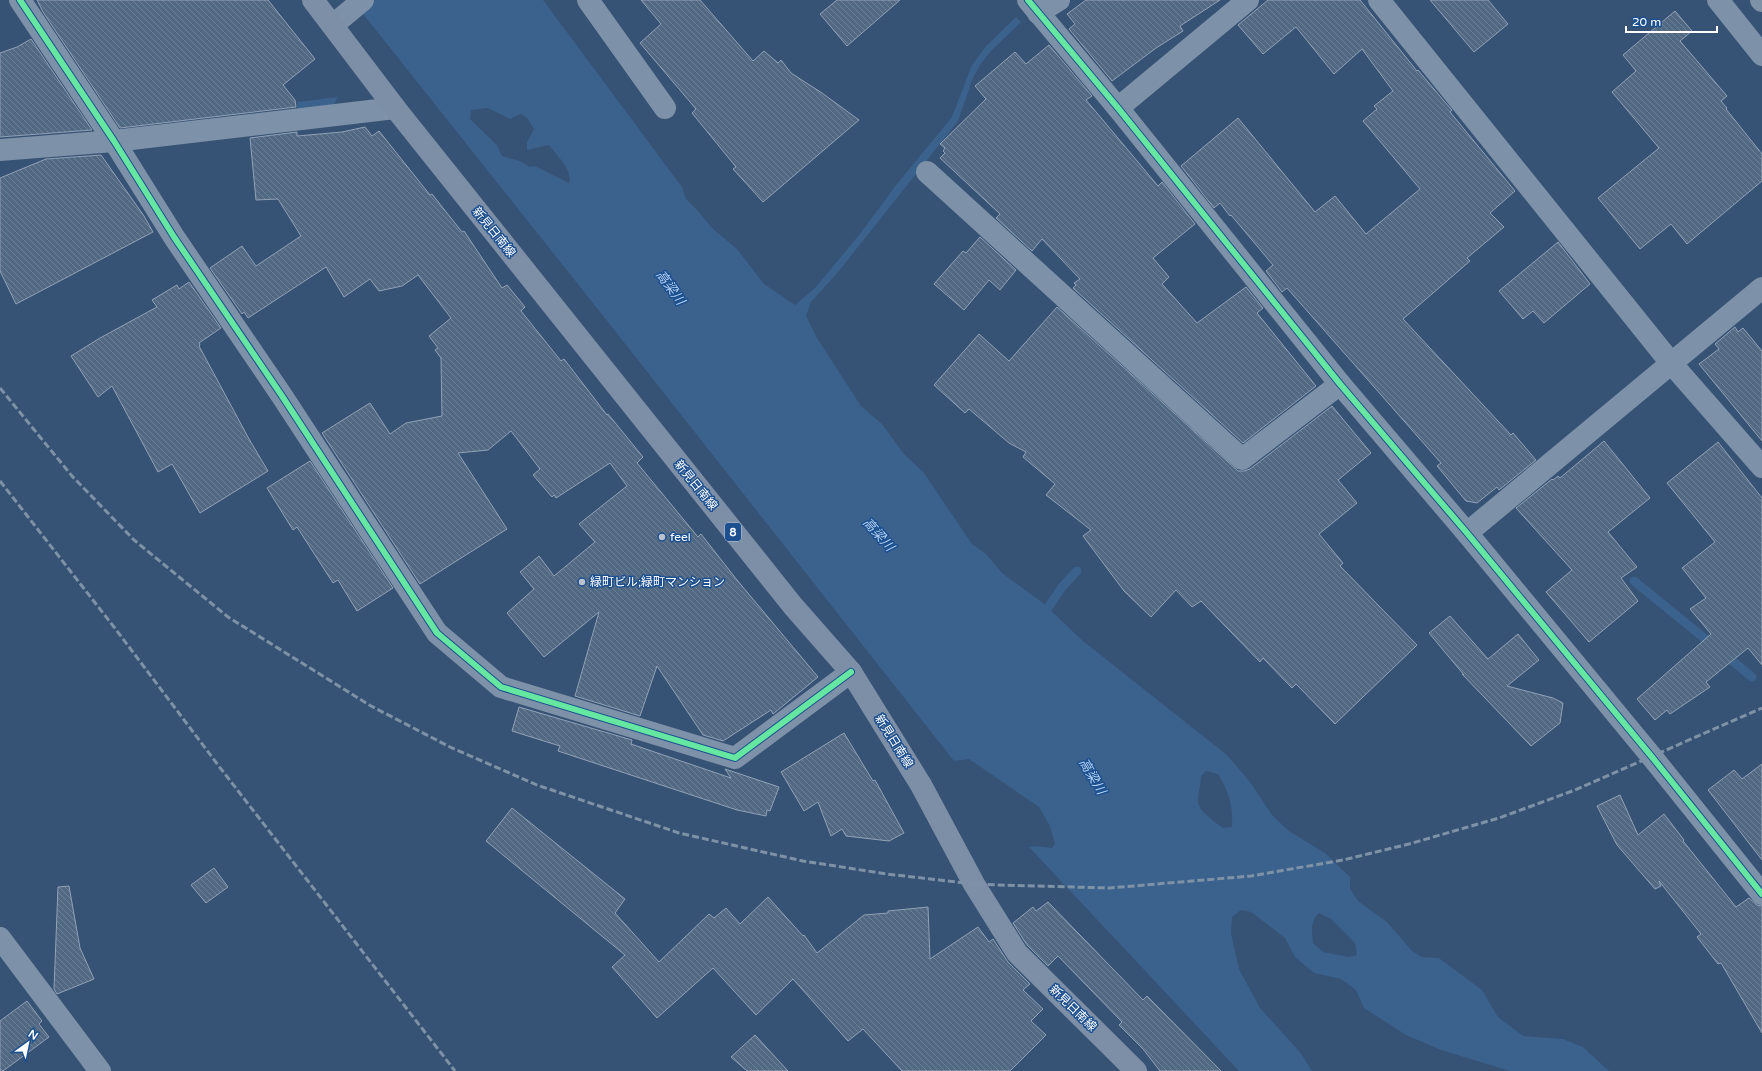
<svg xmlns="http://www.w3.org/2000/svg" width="1762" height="1071" viewBox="0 0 1762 1071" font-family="'Varela Round','Noto Sans JP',sans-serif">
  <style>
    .water { fill: #3b618d; fill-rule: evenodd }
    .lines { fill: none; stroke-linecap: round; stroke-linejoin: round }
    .stream { stroke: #3b618d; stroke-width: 9 }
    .building { fill: url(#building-back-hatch); stroke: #92a2b6 }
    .minor { stroke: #7d92a8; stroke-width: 22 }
    .major { stroke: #7d8ea7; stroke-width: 22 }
    .highway { stroke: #7e92a7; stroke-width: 22 }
    .rail { stroke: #7e92a7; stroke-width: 3; stroke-dasharray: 7 3; stroke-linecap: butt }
    .cycleway-casing { stroke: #1b4f8f; stroke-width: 8 }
    .cycleway { stroke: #66e7a1; stroke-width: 6 }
    .poi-dot { fill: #b9c2ce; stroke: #1b4f8f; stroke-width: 1.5 }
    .labels { text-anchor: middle; stroke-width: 3; stroke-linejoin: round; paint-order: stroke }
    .shield { fill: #1b4f8f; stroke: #bbcadd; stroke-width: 1 }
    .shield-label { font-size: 11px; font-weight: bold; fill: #fff }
    .street-label { font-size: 12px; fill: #fff; stroke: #1b4f8f }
    .poi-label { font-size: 12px; fill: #fff; stroke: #1b4f8f; text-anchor: start }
    .water-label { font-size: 13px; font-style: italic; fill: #b5d3f5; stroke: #1b4f8f }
  </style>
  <defs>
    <pattern id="building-back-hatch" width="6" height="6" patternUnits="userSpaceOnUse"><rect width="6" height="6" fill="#526984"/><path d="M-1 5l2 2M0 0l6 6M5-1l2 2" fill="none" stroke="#6c8096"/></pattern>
  </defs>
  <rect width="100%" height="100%" fill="#365274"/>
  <g class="water">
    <path d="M352 0H543L682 187 686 199 698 211 712 228 737 249 764 284 795 305 815 288 859 235 897 184 952 117 972 65 986 46 1016 17 1021 22 991 51 980 65 973 78 958 121 839 271 811 302 806 316 817 338 861 406 882 424 904 454 924 473 972 544 986 554 1002 573 1043 603 1083 641 1227 755 1250 782 1272 815 1289 831 1325 853 1350 877V888L1358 901 1387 922 1412 951 1422 957 1439 958 1482 990 1498 1017 1523 1036 1563 1039 1583 1047 1609 1071H1510L1441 1050 1406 1035 1364 1008 1356 990 1341 979 1314 973 1295 957 1285 938 1251 912 1241 910 1232 917 1231 933 1239 969 1260 1008 1300 1052 1312 1071H1239L1029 847 1035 846 1052 848 1055 844 1050 826 1039 807 969 759 954 761 604 317ZM488 108 510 119 521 114 527 118 534 129 527 142V150L549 145C557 156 573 170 569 183L535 166 530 167 520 161 502 156 497 145 470 119 471 110ZM1206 771 1218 774C1229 793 1233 804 1232 827L1223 828C1214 821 1196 810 1198 798 1199 790 1201 784 1201 776ZM1319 913 1331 919 1355 943 1357 955 1349 957 1323 952 1313 943C1312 931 1310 922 1319 913Z"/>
    <path d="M338 97 329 113 298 116 297 102Z"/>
  </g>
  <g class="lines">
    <g class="stream">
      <path d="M1634 581 1714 646"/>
      <path d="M1041 618 1062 587 1077 571"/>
      <path d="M1724 654 1752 677"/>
    </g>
  </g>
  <g class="building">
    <path d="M37 0H268L315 59 283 85 295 100 296 107 120 128 43 12Z"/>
    <path d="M641 0H700L753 61 764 51 778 63 781 60 791 73 822 93 859 120 763 202 733 169 736 167 692 113 696 109 640 43 661 24Z"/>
    <path d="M837 0H900L847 46 820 14Z"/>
    <path d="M1086 0H1220L1180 26 1183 31 1156 48 1112 81 1069 29 1075 24 1067 14Z"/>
    <path d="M1268 0H1360L1417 71 1418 70 1444 101 1452 110 1450 112 1515 191 1490 213 1504 227 1467 258 1470 261 1403 319 1511 435 1513 433 1536 460 1499 490 1497 487 1477 503 1466 501 1437 466 1441 463 1287 288 1282 292 1266 271 1273 265 1231 215 1230 216 1220 203 1214 208 1181 166 1238 118 1315 212 1335 196 1366 234 1420 189 1363 121 1377 109 1374 106 1393 91 1362 49 1334 74 1296 27 1263 54 1238 25Z"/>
    <path d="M1430 0H1488L1508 24 1474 52Z"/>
    <path d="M1675 11 1692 31 1680 41 1727 96 1721 101 1727 108 1726 109 1762 154V181L1687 244 1671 224 1640 249 1598 198 1659 148 1612 92 1636 71 1623 55Z"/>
    <path d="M31 39 92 130 0 137V53L17 47Z"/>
    <path d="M1049 45 1092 96 1086 100 1102 119 1158 186 1162 182 1195 224 1153 258 1169 277 1162 284 1197 323 1246 287 1263 308 1257 313 1316 386 1243 443 1073 288 1076 285 1074 283 1080 279 1042 239 1032 251 996 218 1000 214 940 158 945 153 943 151 945 148 940 144 986 99 975 86 1015 52 1026 64Z"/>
    <path d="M365 127 372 136 379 131 430 195 432 194 462 232 464 231 502 288 507 285 525 307 521 311 561 361 564 359 607 415 608 414 643 457 637 463 698 537 701 534 737 580 818 677 773 714 771 710 723 741 703 735 657 666 640 716 575 696 599 612 544 657 507 613 534 589 520 572 539 556 554 576 595 542 579 524 627 486 610 463 556 498 554 495 552 497 533 475 540 469 511 431 488 450 458 453 507 529 420 584 322 433 370 403 390 434 406 423 442 416 441 358 435 350 438 348 429 336 451 318 418 275 402 286 379 291 370 279 344 297 326 267 248 318 244 312 242 314 210 268 242 246 256 266 301 236 278 199 256 200 250 138 297 132V136L342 132Z"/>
    <path d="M101 155 144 216 153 232 16 304 0 271V178L46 159Z"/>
    <path d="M980 237 1016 270 1000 290 989 280 964 310 934 284 963 251 966 253Z"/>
    <path d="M1558 242 1590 284 1544 323 1533 311 1523 319 1499 291Z"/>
    <path d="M189 282 221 328 199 343 200 345 199 346 249 439 268 471 200 513 172 464 158 472 112 386 98 397 71 356 100 338 157 307 152 300 177 285 179 289Z"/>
    <path d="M1057 307 1238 471H1244L1250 469 1332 406 1371 453 1338 480 1357 503 1319 534 1343 563 1340 566 1417 645 1335 724 1296 684 1292 688 1263 658 1260 662 1201 601 1192 607 1176 590 1151 617 1124 591 1083 536 1091 530 1046 495 1055 484 1023 457 1026 452 1009 443 969 409 965 413 934 385 979 334 1009 361Z"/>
    <path d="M1735 327 1738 332 1743 328 1762 351V441L1699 364 1719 349 1715 344Z"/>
    <path d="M1604 441 1650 498 1608 532 1637 567 1621 578 1638 601 1589 642 1546 592 1572 570 1516 508 1552 479 1553 480 1558 476 1560 478Z"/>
    <path d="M1718 442 1762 498V665L1748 648 1706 682 1710 687 1670 714 1667 710 1655 720 1637 699 1711 634 1690 609 1706 598 1682 568 1715 542 1667 483Z"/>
    <path d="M310 461 393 588 357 611 338 580 333 583 297 527 293 530 267 488Z"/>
    <path d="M1450 616 1488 659 1518 634 1539 660 1507 686 1553 698 1563 703 1560 723 1531 746 1462 674 1464 675 1429 633Z"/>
    <path d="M519 707 632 740 631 744 731 778 725 769 779 787 770 811 767 810 766 816 737 810 558 751 560 746 512 731Z"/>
    <path d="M844 733 873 781 875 780 904 833 889 841 846 836 842 829 831 836 818 802 804 811 781 772Z"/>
    <path d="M1762 764V860L1708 790 1734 770 1742 779Z"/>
    <path d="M1620 795 1638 835 1664 814 1684 840 1683 841 1736 907 1749 898 1757 905 1762 906V1033L1721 963 1718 964 1697 937 1701 934 1659 881 1661 886 1655 889 1617 845 1597 806Z"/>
    <path d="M512 808 625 899 615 913 659 962 709 914 714 918 726 908 740 924 768 897 803 936 804 935 817 953 864 915 888 913V911L928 907 930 959 978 927 989 942 993 939 1008 962 1030 984 1023 990 1043 1009 1031 1021 1046 1035 1010 1071H902L863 1029 848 1041 793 979 756 1015 713 968 657 1018 612 967 625 955 486 841Z"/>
    <path d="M214 868 228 887 206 903 191 885Z"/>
    <path d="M69 886 80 948 94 979 57 994 54 989 58 887Z"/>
    <path d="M1048 902 1143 1000 1147 996 1221 1071H1160L1143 1049 1119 1025 1122 1022 1058 956 1048 966 1027 945 1013 923 1033 907 1036 911Z"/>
    <path d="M27 1001 42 1021 39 1024 49 1037 3 1071H0V1021Z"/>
    <path d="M755 1035 788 1071H747L731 1057Z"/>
  </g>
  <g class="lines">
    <g class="minor">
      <path d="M20 0 114 141 174 237 282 396 437 633 501 687 735 758 851 672"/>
      <path d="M588 0 665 108"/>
      <path d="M1028 0 1118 108 1340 384 1467 533 1652 757 1762 894"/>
      <path d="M1379 0 1671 363 1762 467"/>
      <path d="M1718 0 1762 55"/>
      <path d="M1038 13 1059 0"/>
      <path d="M333 25 363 0"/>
      <path d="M1118 108 1248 0"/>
      <path d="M0 150 114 141 395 108"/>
      <path d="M927 172 1242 459 1340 384"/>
      <path d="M1467 533 1762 288"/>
      <path d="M0 938 100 1071"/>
    </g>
    <path class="major" d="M313 0 395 108 793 606 851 672 921 785 974 884 1017 953 1136 1071"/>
    <path class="highway" d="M1761 0 1762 1"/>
    <g class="rail">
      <path d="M0 388 72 476 134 540 228 617 371 706 450 747 537 785 679 833 803 861 887 874 974 884 999 885 1110 888 1251 876 1343 860 1409 844 1499 818 1575 790 1762 708"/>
      <path d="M0 481 114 627 218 765 455 1071"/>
    </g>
    <g class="cycleway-casing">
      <g id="cycleway">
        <path d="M20 0 114 141 174 237 282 396 437 633 501 687 735 758 851 672"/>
        <path d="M1028 0 1118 108 1340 384 1467 533 1652 757 1762 894"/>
      </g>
    </g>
    <use href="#cycleway" class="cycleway"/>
  </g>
  <g class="poi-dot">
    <circle cx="662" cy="537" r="4"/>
    <circle cx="582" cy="582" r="4"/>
  </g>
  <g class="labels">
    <rect class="shield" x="725" y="523" width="16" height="18" rx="3"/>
    <g class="shield-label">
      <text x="733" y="536">8</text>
    </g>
    <g class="street-label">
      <text transform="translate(494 232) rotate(51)" y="4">新見日南線</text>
      <text transform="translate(696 485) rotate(51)" y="4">新見日南線</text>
      <text transform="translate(894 741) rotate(58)" y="4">新見日南線</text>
      <text transform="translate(1073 1008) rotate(44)" y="4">新見日南線</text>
    </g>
    <g class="poi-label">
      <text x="670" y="541">feel</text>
      <text x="590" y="586">緑町ビル;緑町マンション</text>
    </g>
    <g class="water-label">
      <text transform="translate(671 287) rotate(54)" y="5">高梁川</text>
      <text transform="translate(879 534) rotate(48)" y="5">高梁川</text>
      <text transform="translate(1093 776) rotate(59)" y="5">高梁川</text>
    </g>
  </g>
  <g transform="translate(28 1043) rotate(33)" stroke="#1b4f8f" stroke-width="3" paint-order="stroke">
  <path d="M0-3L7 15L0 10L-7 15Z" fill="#ffffff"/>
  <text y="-6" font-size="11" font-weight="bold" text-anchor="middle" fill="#ffffff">N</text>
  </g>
  <path d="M1626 26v6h91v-6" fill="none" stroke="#ffffff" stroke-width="2"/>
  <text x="1632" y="26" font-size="12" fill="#ffffff" stroke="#1b4f8f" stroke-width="3" paint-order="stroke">20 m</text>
</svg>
